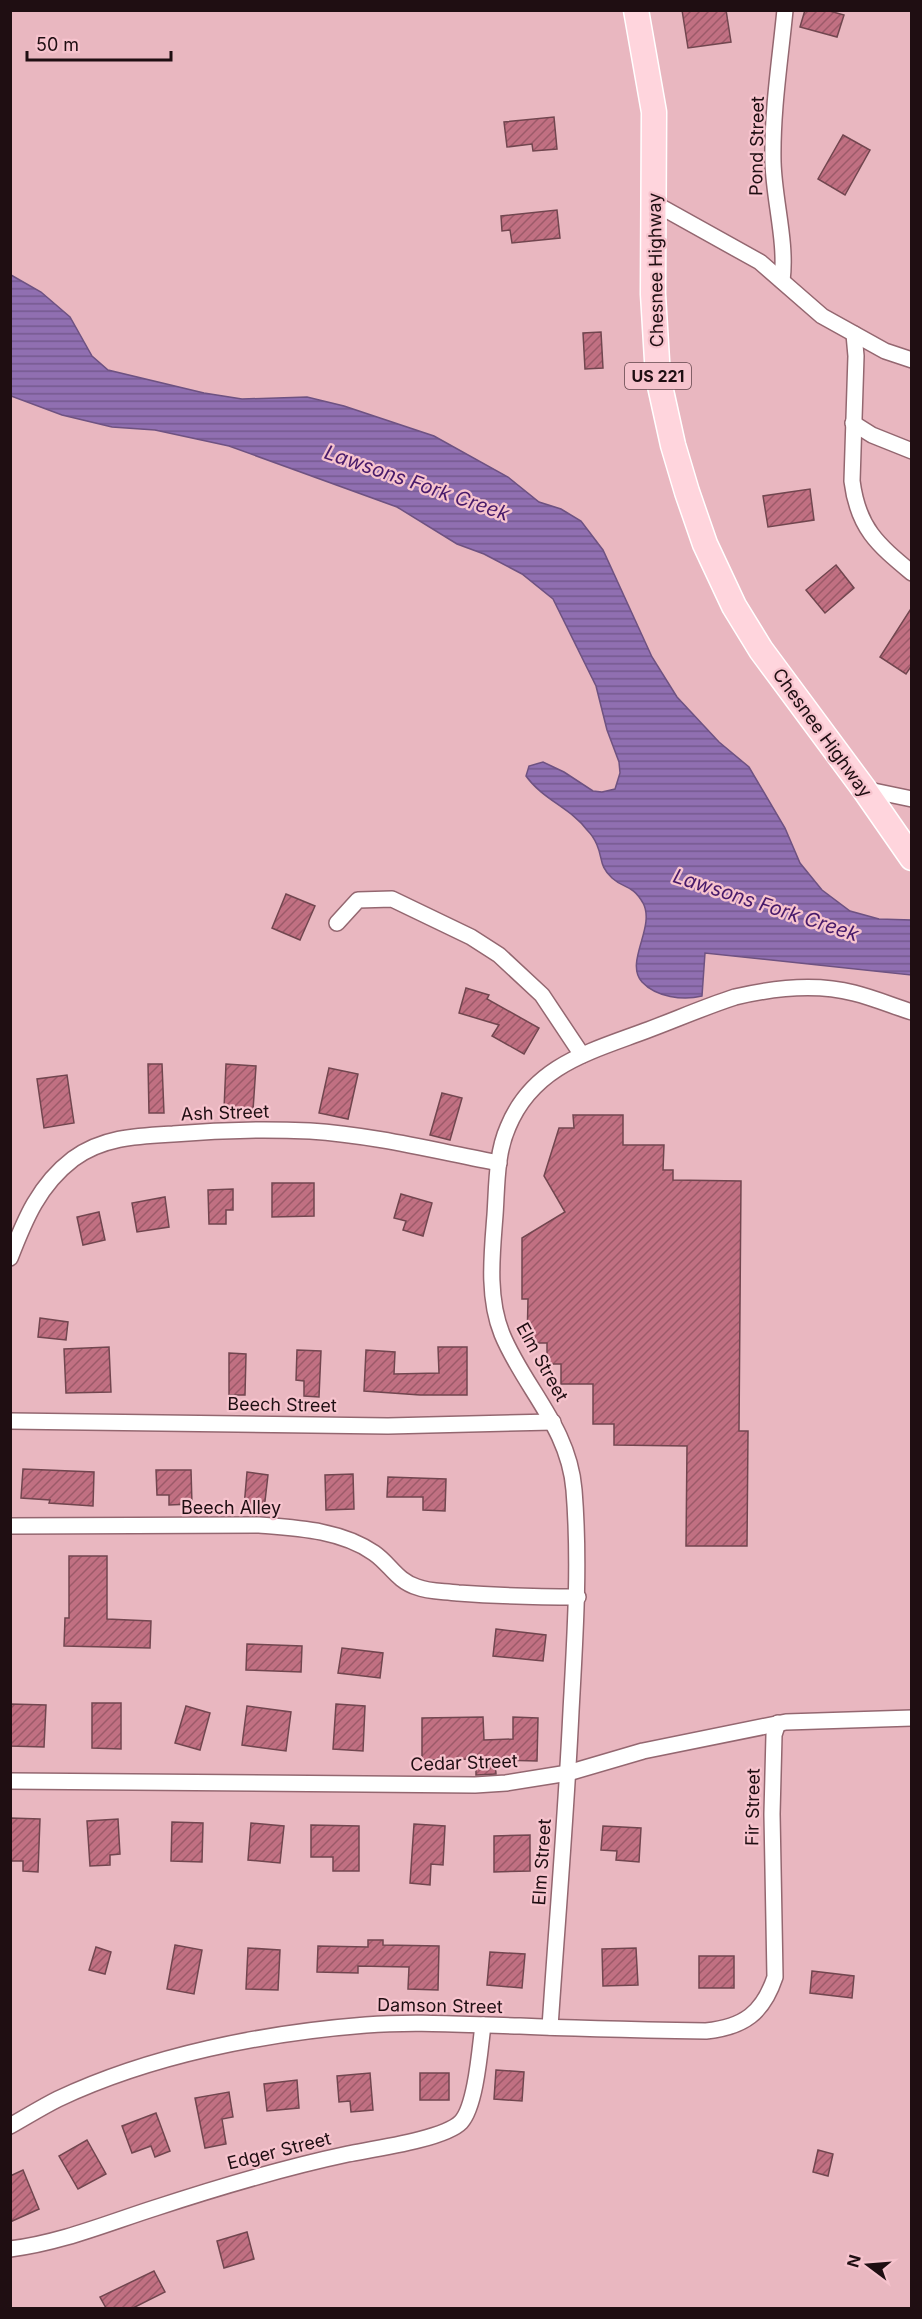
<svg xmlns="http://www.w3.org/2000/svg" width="922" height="2319" viewBox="0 0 922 2319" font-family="Inter,sans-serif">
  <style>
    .water { fill: url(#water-rules); stroke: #6e5281; stroke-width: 1.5 }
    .building { fill: url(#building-hatch); stroke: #71464f; stroke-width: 1.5 }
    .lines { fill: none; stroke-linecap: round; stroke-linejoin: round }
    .street-casing { stroke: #946770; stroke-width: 18 }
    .primary-casing { stroke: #fff; stroke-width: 27 }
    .street { stroke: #fff; stroke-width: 15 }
    .primary { stroke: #ffd5dd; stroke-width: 24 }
    .labels { text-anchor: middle; stroke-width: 4.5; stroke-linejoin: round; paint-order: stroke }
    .shield { fill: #f6c3cd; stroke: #60444a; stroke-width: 1.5 }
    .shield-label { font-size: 16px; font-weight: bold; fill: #1f0e12 }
    .street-label { font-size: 18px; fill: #1f0e12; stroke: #f6c3cd }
    .water-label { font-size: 20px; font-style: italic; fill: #471a6a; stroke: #f6c3cd }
  </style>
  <defs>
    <pattern id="water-rules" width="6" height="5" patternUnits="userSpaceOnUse" patternTransform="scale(1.5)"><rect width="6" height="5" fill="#906fb1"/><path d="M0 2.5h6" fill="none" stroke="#755a8f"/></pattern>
    <pattern id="building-hatch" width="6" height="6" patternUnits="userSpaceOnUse" patternTransform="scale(1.5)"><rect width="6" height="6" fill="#c17082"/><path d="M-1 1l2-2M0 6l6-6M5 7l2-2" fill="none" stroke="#9c5a69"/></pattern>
  </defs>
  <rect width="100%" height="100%" fill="#e9b7c0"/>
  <path class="water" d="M11 275 41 292 70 317 92 356 108 370 204 393 242 399 307 397 344 406 434 436 508 477 539 502 561 509 581 521 603 550 652 657 677 697 719 742 749 767 785 828 800 863 822 890 850 911 879 919 911 920V975L705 953 702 996C683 1001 656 997 642 982 624 962 656 927 643 903 632 884 624 889 612 878 599 866 603 859 597 845 595 840 591 834 587 830 572 809 542 799 526 776L529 766 543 762 564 772 593 791 602 792 615 789 620 773 619 762 607 730 596 686 553 599 522 574 484 554 457 544 397 507 229 446 155 430 112 427 62 415 11 396Z"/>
  <g class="building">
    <path d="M682 10H726L731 42 688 48Z"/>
    <path d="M805 10H826L844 15 837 37 800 27Z"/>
    <path d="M554 117 557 149 533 151 532 144 507 147 504 122Z"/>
    <path d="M843 135 870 150 845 195 818 179Z"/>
    <path d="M557 210 560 238 512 243 510 230 502 231 501 216Z"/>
    <path d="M601 332 603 368 585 369 583 333Z"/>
    <path d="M810 489 814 520 768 527 763 496Z"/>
    <path d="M836 565 854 588 825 613 806 590Z"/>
    <path d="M912 607V665L906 674 880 657Z"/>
    <path d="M286 894 315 906 300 940 272 928Z"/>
    <path d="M466 988 489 995 487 999 539 1028 524 1054 492 1036 499 1025 459 1013Z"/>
    <path d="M148 1064H162L164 1113H149Z"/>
    <path d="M226 1064 256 1066 253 1110 224 1109Z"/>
    <path d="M329 1068 358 1074 348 1119 319 1113Z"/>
    <path d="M67 1075 74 1123 44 1128 37 1079Z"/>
    <path d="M442 1093 462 1098 450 1140 430 1135Z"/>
    <path d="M573 1115H623V1145H664L663 1170H673V1180L741 1181 739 1431H748L747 1546H686L687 1446 614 1445V1424H593V1384H561V1364H547V1343H527L528 1299H522V1238L565 1212 544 1176 559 1128H574Z"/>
    <path d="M272 1183H314V1216L272 1217Z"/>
    <path d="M233 1189V1210H226V1224H209L208 1190Z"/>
    <path d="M401 1194 432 1203 423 1236 403 1230 406 1221 394 1218Z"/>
    <path d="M165 1197 169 1227 137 1232 132 1203Z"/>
    <path d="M99 1212 105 1240 83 1245 77 1217Z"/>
    <path d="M40 1318 68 1322 66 1340 38 1337Z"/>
    <path d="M109 1347 111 1392 66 1393 64 1349Z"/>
    <path d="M438 1347H467V1395H420L364 1391 366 1350 395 1352 394 1374 439 1373Z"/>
    <path d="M297 1350 321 1351 319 1397 304 1396V1381L296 1380Z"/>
    <path d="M229 1353 246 1354 245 1395H229Z"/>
    <path d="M23 1469 94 1472 93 1506 49 1503 50 1500 21 1498Z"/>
    <path d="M156 1470H191L192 1504 169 1505V1495H157Z"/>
    <path d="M247 1472 268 1475 264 1510 244 1507Z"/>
    <path d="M353 1474 354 1509 326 1510 325 1475Z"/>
    <path d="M388 1477 446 1479 445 1511 423 1510V1497H387Z"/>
    <path d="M69 1556H107V1619L151 1621 150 1648 64 1646 65 1618H69Z"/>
    <path d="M496 1629 546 1635 543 1661 493 1656Z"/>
    <path d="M247 1644 302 1646 301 1672 246 1670Z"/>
    <path d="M342 1648 383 1653 380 1678 338 1673Z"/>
    <path d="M92 1703H121V1749L92 1748Z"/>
    <path d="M10 1704 46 1705 44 1747 10 1746Z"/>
    <path d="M336 1704 365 1706 363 1751 333 1749Z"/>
    <path d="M186 1706 210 1713 200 1750 175 1743Z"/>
    <path d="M247 1706 291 1712 286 1751 242 1745Z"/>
    <path d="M483 1717 484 1740 513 1739V1717L538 1718 537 1761 495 1760 496 1774 476 1775V1759L422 1760V1718Z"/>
    <path d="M10 1818 40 1819 38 1872 23 1871V1861H10Z"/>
    <path d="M118 1819 120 1854 110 1855V1865L90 1866 87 1821Z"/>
    <path d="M172 1822 203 1823 202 1862 171 1861Z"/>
    <path d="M251 1823 284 1826 280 1863 248 1860Z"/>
    <path d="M414 1824 445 1826 443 1865 431 1864 430 1885 410 1883Z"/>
    <path d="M311 1825 359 1826V1871H333V1857H311Z"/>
    <path d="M603 1826 641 1828 639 1862 616 1860 617 1851 601 1850Z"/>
    <path d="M530 1835V1871L494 1872V1836Z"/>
    <path d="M368 1940H383V1945L439 1946 438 1990 408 1989 409 1967 358 1966V1973L317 1972 318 1946 368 1947Z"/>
    <path d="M175 1945 202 1950 194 1994 167 1989Z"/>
    <path d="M96 1947 111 1952 105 1974 89 1970Z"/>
    <path d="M248 1948 280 1950 278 1990 246 1989Z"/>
    <path d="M636 1948 638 1985 603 1986 602 1949Z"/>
    <path d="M490 1952 525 1954 522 1988 487 1985Z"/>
    <rect x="699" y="1956" width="35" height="32"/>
    <path d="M812 1971 854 1976 852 1998 810 1993Z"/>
    <path d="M496 2070 524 2072 522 2101 494 2099Z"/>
    <path d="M370 2073 373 2110 351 2112 350 2101 339 2102 337 2076Z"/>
    <rect x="420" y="2073" width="29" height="27"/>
    <path d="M297 2080 299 2108 267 2111 264 2084Z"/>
    <path d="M229 2092 233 2117 222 2119 226 2144 205 2148 195 2098Z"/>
    <path d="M156 2113 170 2151 155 2157 151 2146 132 2153 122 2126Z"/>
    <path d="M87 2140 106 2174 78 2189 59 2156Z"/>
    <path d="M818 2150 833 2154 828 2176 813 2172Z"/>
    <path d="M23 2170 39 2209 10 2222V2176Z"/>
    <path d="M247 2232 254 2259 224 2268 217 2241Z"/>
    <path d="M154 2271 165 2292 133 2308H106L100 2297Z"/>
  </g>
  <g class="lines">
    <g class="street-casing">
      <g id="street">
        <path d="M654 203 760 262 822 316 885 351 912 360"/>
        <path d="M782 281C787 242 774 201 773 162 772 111 780 61 785 10"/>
        <path d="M854 334 856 356 852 481C858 528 877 544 912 573"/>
        <path d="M853 423 872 435 912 451"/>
        <path d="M864 789 912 799"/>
        <path d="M337 923 358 900 392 899 471 937 499 955 542 995 582 1055"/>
        <path d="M10 1258C25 1219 39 1185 73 1159 103 1137 137 1136 173 1134 218 1130 264 1129 310 1131 373 1135 436 1151 499 1163"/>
        <path d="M10 1421 388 1426 553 1422"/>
        <path d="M10 1526 259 1525C297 1528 341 1530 374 1553 390 1564 397 1581 417 1587 429 1592 444 1591 458 1593 498 1596 537 1597 578 1597"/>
        <path d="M10 1781 475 1785 506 1783 568 1773 643 1751 786 1722 912 1718"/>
        <path d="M550 2027C557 1922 566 1817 571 1711 575 1637 580 1564 574 1490 569 1427 524 1388 502 1334 487 1297 492 1254 495 1215 497 1186 496 1154 508 1127 533 1066 589 1052 645 1031 675 1020 704 1007 735 997 773 988 815 983 854 993 874 998 893 1006 912 1012"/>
        <path d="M10 2126C26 2117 42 2107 58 2099 151 2055 264 2033 366 2025 417 2021 469 2025 520 2026 582 2029 644 2030 706 2031 744 2027 763 2013 775 1977L772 1814 774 1735 778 1723"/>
        <path d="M10 2249C60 2243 108 2223 155 2208 219 2187 282 2168 348 2154 373 2149 445 2139 461 2122 476 2106 480 2048 483 2025"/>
      </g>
    </g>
    <g class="primary-casing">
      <path id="primary" d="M636 10 654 112 653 294 658 377 673 445 687 492 705 544 734 606 761 650 864 789 912 858"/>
    </g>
    <use href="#street" class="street"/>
    <use href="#primary" class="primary"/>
  </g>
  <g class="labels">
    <rect class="shield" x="625" y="363" width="66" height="26" rx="4.5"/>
    <g class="shield-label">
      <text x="658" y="382">US 221</text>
    </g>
    <g class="street-label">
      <text transform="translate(757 146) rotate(-89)" y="6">Pond Street</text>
      <text transform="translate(656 270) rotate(-91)" y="6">Chesnee Highway</text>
      <text transform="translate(822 733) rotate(54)" y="6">Chesnee Highway</text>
      <text transform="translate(225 1113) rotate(-2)" y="6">Ash Street</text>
      <text transform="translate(542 1362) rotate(61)" y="6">Elm Street</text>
      <text transform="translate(282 1405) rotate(1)" y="6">Beech Street</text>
      <text x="231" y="1514">Beech Alley</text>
      <text transform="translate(464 1763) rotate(-2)" y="6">Cedar Street</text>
      <text transform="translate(753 1807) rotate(-89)" y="6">Fir Street</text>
      <text transform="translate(542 1862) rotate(-86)" y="6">Elm Street</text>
      <text transform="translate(440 2006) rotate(1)" y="6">Damson Street</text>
      <text transform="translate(279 2151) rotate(-14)" y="6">Edger Street</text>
    </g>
    <g class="water-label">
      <text transform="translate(417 483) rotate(19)" y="7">Lawsons Fork Creek</text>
      <text transform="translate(766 905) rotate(18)" y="7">Lawsons Fork Creek</text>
    </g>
  </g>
  <rect width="922" height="2319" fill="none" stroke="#1f0e12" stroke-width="24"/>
  <g transform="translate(868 2265) rotate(286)" stroke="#f6c3cd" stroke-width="4.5" paint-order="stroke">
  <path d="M0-4.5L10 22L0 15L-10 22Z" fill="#1f0e12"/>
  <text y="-9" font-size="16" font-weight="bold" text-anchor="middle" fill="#1f0e12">N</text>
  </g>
  <path d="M27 51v9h144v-9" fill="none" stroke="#1f0e12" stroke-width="3"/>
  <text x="36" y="51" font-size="18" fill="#1f0e12" stroke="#f6c3cd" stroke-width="4.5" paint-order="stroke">50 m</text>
</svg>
